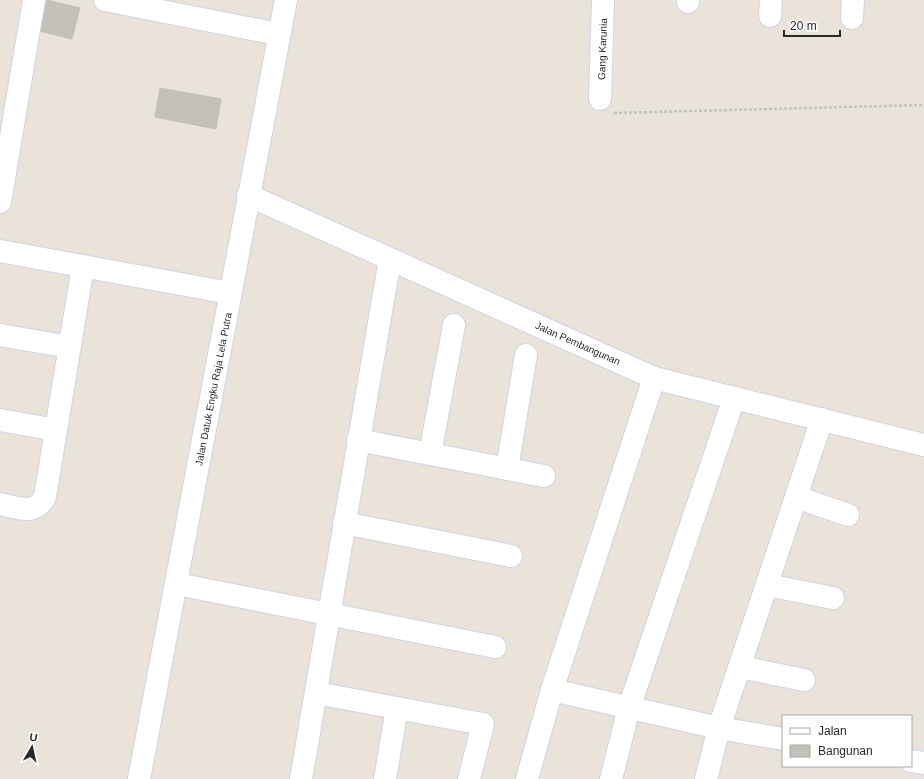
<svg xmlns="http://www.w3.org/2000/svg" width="924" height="779" viewBox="0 0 924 779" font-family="Helvetica,sans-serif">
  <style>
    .building { fill: #c4c0ba; stroke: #c4bfb5 }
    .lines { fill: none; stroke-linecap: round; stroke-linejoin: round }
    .minor-casing { stroke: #d0d3e0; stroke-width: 24 }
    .path { stroke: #c3c3c3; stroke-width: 2.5; stroke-dasharray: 3 2; stroke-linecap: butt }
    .minor { stroke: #fff; stroke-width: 22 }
    .labels { text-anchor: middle; stroke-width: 3; stroke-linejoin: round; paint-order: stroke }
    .street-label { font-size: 10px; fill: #282828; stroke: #fff }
  </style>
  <rect width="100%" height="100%" fill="#e9e3da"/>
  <g class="building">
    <path d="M47 0 80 8 72 39 40 31Z"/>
    <path d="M160 88 221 99 216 129 155 117Z"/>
  </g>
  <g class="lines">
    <g class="minor-casing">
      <g id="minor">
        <path d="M105 0 278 34"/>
        <path d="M688 2V0"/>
        <path d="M770 16 771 0"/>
        <path d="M852 18 853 0"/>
        <path d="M600 99 603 0"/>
        <path d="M248 195 654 378 924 445"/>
        <path d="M0 202 34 0"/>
        <path d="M0 251 230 293"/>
        <path d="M0 335 70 347"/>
        <path d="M0 420 56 430"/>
        <path d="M358 440 544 476"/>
        <path d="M430 454 454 325"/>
        <path d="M507 469 526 355"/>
        <path d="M796 497 848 515"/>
        <path d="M0 504C18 508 34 516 45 497L83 266"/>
        <path d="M344 523 511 556"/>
        <path d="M177 584 495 647"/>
        <path d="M767 585 833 598"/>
        <path d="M740 667 804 680"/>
        <path d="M552 690 719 728 783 739"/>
        <path d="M316 693 483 724 469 779"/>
        <path d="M911 761 924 763"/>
        <path d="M139 779 286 0"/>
        <path d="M301 779 390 259"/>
        <path d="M385 779 397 708"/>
        <path d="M527 779 552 690 654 378"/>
        <path d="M611 779 629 708 734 398"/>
        <path d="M706 779 719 728 822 419"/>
      </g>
    </g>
    <path class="path" d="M614 113 924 105"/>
    <use href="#minor" class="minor"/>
  </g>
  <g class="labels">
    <g class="street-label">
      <text transform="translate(602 49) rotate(-88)" y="4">Gang Karunia</text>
      <text transform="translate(578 343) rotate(24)" y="4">Jalan Pembangunan</text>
      <text transform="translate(213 389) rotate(-79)" y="4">Jalan Datuk Engku Raja Lela Putra</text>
    </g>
  </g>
  <rect x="782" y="715" width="130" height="52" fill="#ffffff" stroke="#a9a9a9"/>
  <rect x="790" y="728" width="20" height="6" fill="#ffffff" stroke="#a9a9a9"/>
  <text x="818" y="735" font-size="12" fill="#282828">Jalan</text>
  <rect x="790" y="745" width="20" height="12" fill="#c4c0ba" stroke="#a9a9a9"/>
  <text x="818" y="755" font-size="12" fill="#282828">Bangunan</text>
  <g transform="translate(32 747) rotate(9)" stroke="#ffffff" stroke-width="3" paint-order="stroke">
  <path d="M0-3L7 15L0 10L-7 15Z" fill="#282828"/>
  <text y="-6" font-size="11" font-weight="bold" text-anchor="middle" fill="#282828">U</text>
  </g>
  <path d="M784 30v6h56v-6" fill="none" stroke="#282828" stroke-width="2"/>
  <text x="790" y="30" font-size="12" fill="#282828" stroke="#ffffff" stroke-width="3" paint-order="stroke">20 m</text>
</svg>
